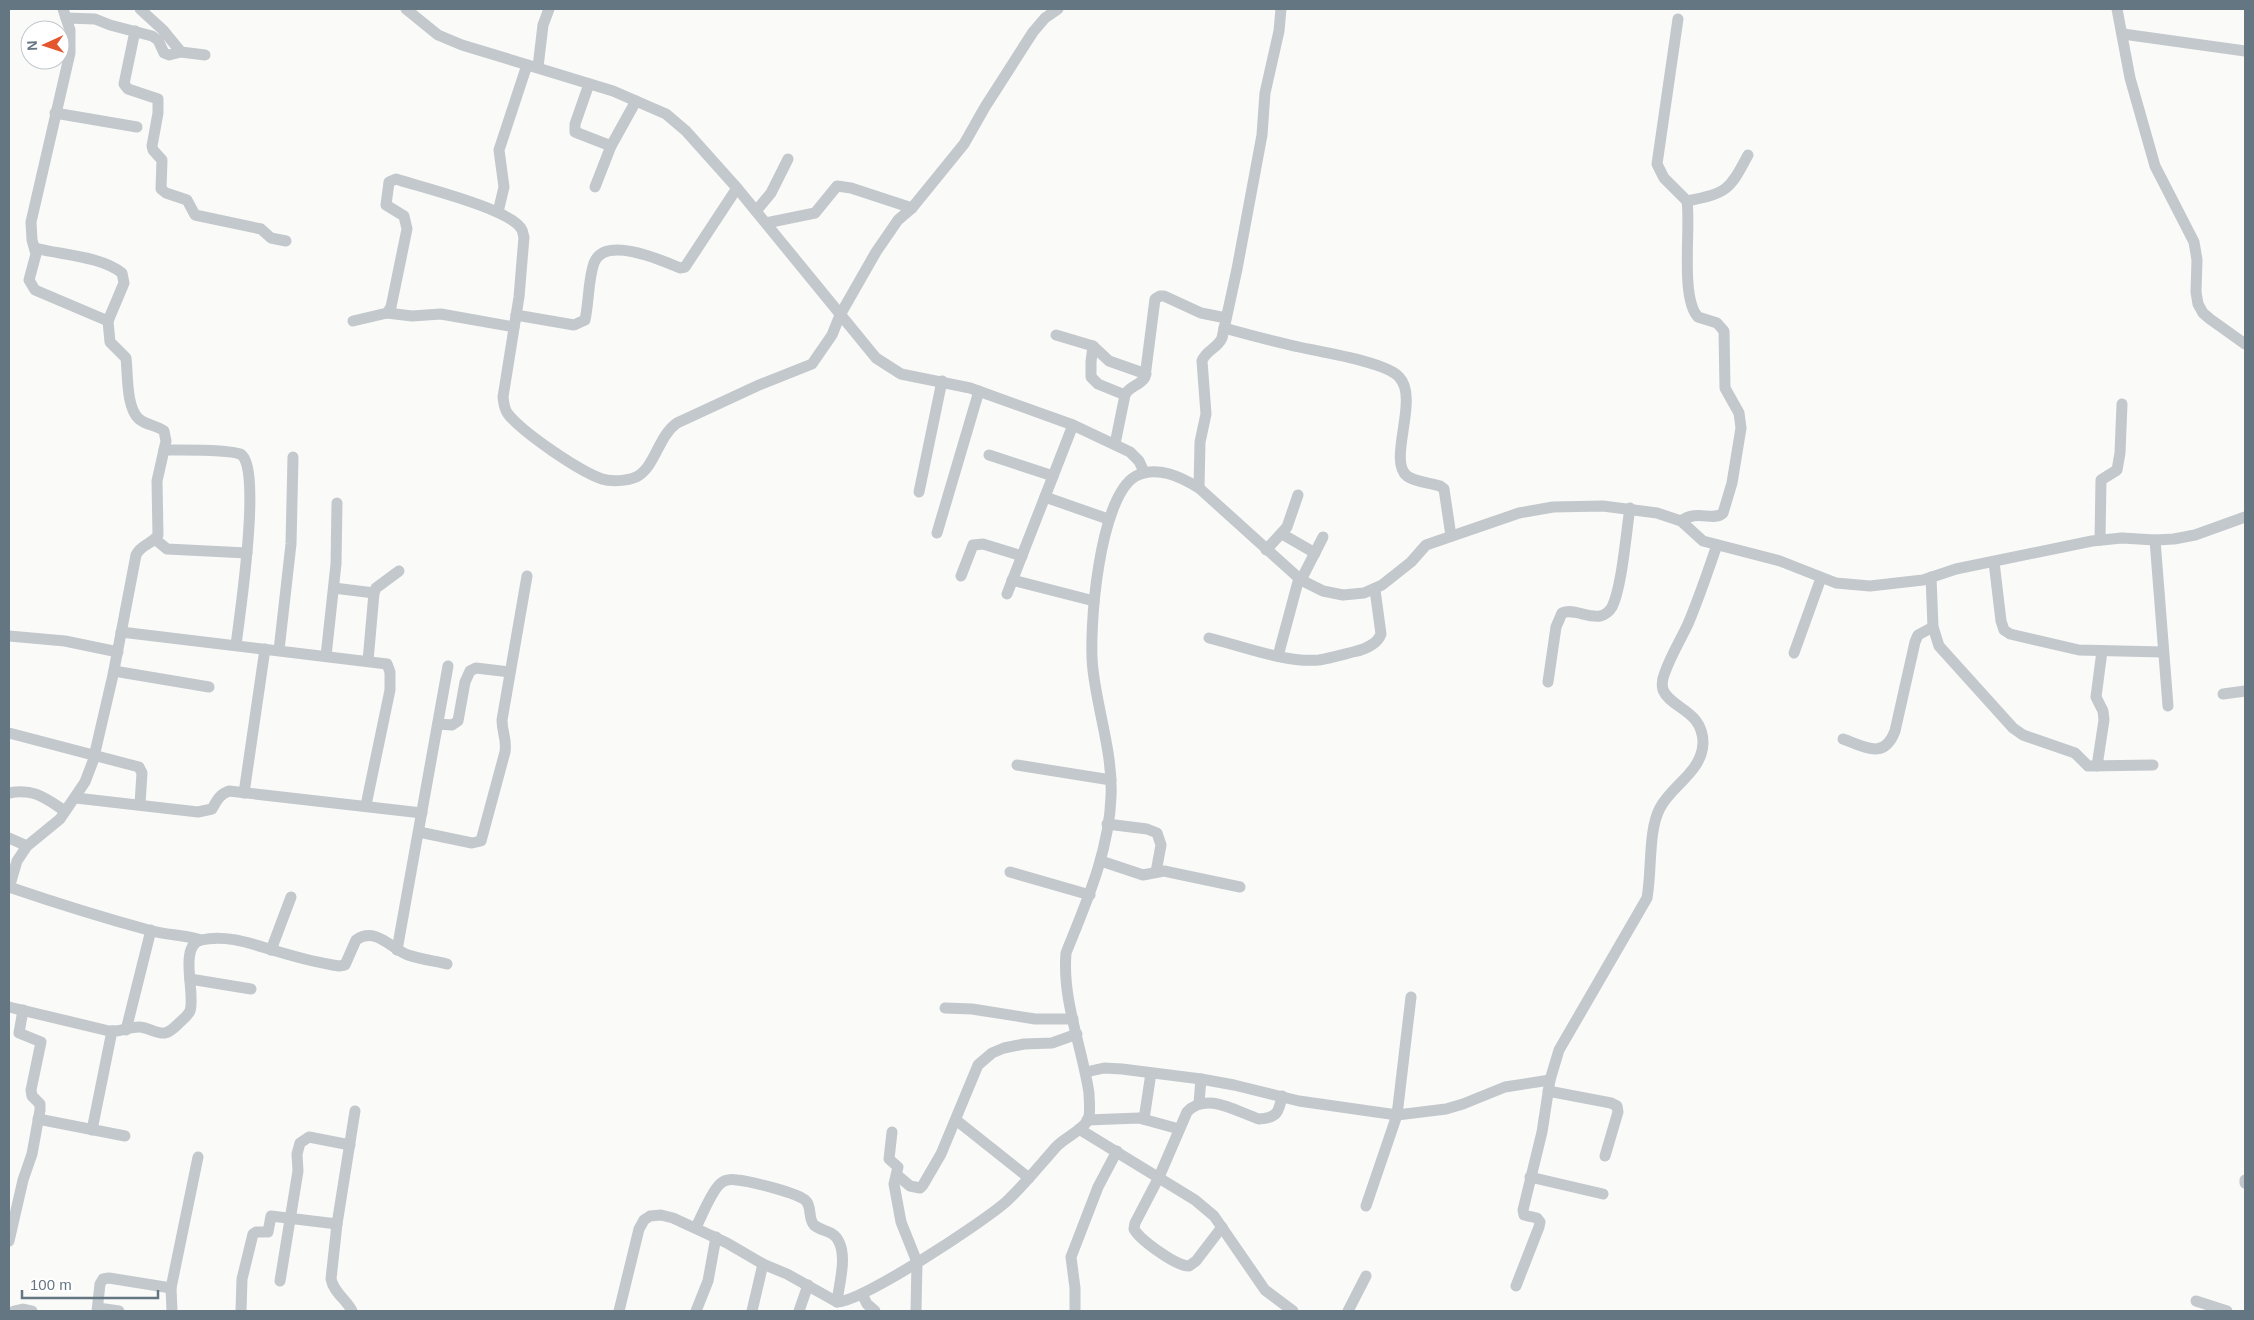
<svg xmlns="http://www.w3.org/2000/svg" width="2254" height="1320" viewBox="0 0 2254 1320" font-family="Helvetica,sans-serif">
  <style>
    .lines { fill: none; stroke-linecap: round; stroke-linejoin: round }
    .minor { stroke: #c3c8cc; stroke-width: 11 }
  </style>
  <rect width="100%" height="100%" fill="#fafaf8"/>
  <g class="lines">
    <g class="minor">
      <path d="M140 9 163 30 181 52 205 55"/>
      <path d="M406 9 438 35 462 45 613 91 666 114 686 131 737 188 876 358 901 374 970 388 1073 425 1130 452 1139 461 1144 472"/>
      <path d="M2117 9 2130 78 2155 166 2194 242 2197 260 2196 292 2198 304 2203 313 2210 319 2245 344"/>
      <path d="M66 18 95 19 110 25 152 36 158 40 164 53 169 55 181 52"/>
      <path d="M1678 19 1657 164 1664 178 1687 201C1691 227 1680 298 1698 317L1717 323 1724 331 1725 388 1739 413 1741 428 1732 483 1723 513C1714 522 1697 509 1681 521"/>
      <path d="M135 31 124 84 128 89 158 99V113L152 146 153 150 162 160 161 189 166 193 187 200 195 215 261 229 271 238 286 241"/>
      <path d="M2123 34 2245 51"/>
      <path d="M538 67 543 25 549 9"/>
      <path d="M589 84 575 124V132L611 146"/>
      <path d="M55 113 137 127"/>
      <path d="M595 187 611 146 636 101"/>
      <path d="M1687 201C1727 193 1729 191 1748 155"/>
      <path d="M756 211 771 193 788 159"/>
      <path d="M498 212 504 187 499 150 527 65"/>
      <path d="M766 223 815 213 837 186 851 188 912 208"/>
      <path d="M35 248C62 255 100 256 122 273L124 283 108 321"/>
      <path d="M387 313 412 316 441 314 514 327"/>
      <path d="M516 315 574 325 585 320C589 302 588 280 594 263 605 235 661 260 680 268L685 267 737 188"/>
      <path d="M353 321 387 313 391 307 407 229 404 216 386 205 389 182 396 179C420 187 512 209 522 230 523 232 523 235 524 237L519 297 503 397C504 404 504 409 508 414 523 433 579 471 602 479 611 482 627 481 636 477 655 468 658 436 677 423L759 385 812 364 832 335 840 315 876 252 898 220 912 208 964 144 985 107 1033 32 1045 18 1058 9"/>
      <path d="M1224 328C1246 334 1268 340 1290 345 1313 351 1385 361 1399 377 1420 398 1387 461 1407 476 1415 482 1431 483 1440 486L1444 489 1451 536"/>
      <path d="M1056 335 1093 346 1109 361 1146 374"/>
      <path d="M1093 346 1091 362V377L1098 384 1125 395"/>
      <path d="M1115 444 1125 395C1129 386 1140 386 1145 377L1155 299 1160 296H1164L1201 313 1226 318"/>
      <path d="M164 450C180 450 227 449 240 454 263 463 239 620 236 645"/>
      <path d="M989 455 1053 476"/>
      <path d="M1199 488 1200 442 1206 414 1202 361C1206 350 1217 349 1222 338L1237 269 1262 135 1265 93 1279 31 1281 9"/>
      <path d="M919 492 942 381"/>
      <path d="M1045 497 1108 519"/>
      <path d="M937 533 979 391"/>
      <path d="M1282 534 1315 553"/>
      <path d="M156 540 167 549 247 553"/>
      <path d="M2100 540 2101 480 2117 470 2120 453 2122 404"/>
      <path d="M2155 540 2168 706"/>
      <path d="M1266 550 1287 527 1298 495"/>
      <path d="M1994 562 2001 621 2004 630 2010 634 2079 650 2163 652"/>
      <path d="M961 576 973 545 983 544 1022 556"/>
      <path d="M1931 577 1933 627 1939 646 2013 728 2023 735 2075 753 2088 766 2153 765"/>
      <path d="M1012 580 1094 601"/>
      <path d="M1301 580 1323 537"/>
      <path d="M334 588 374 593"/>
      <path d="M1007 594 1073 425"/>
      <path d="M121 632 387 664 390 672V690L366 805"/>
      <path d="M9 636 65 641 118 652"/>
      <path d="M1209 638C1242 646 1285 663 1319 660 1330 658 1341 655 1353 652 1362 650 1377 645 1381 634L1375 590"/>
      <path d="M279 650 291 544 293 457"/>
      <path d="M1794 653 1821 578"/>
      <path d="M326 656 336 564 337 503"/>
      <path d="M1278 656 1299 578"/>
      <path d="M368 661 374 593 376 588 399 571"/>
      <path d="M114 671 209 687"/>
      <path d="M1548 682 1556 627 1562 613C1573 608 1587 618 1600 616 1605 615 1609 612 1612 607 1622 587 1626 533 1630 508"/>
      <path d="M2223 694 2245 691"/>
      <path d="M438 724 452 725 458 721 465 682 470 671 476 668 510 672"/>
      <path d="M9 733 139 767 142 773 140 804"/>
      <path d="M1843 739C1866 747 1884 760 1895 731L1915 642 1918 635 1933 627"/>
      <path d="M1017 765 1111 780"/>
      <path d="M2097 766 2104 720 2103 711 2096 697 2102 651"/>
      <path d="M9 793C34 788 45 798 65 811"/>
      <path d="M244 793 265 649"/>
      <path d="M76 798 198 812 212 809C217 800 220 794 229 791L422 813"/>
      <path d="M1107 824 1147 829 1157 833 1161 845 1156 872"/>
      <path d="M419 832 472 843 481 841 505 752C507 738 502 733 502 720L527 576"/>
      <path d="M9 838 27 846"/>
      <path d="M1101 861 1143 875 1164 871 1240 887"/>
      <path d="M1010 872 1090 895"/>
      <path d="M9 887C56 903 104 918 152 931 168 935 185 935 201 940"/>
      <path d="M9 888 17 861 27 846 60 819 85 782 93 761 113 675 136 555C141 544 153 544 158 535L157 481 166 441 164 431C156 425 146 425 139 419 126 408 128 374 126 358L110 342 108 321 35 290 29 280 36 254 32 240 31 222 70 53V30L63 9"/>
      <path d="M271 950 291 897"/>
      <path d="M397 950 448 666"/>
      <path d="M190 979 251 989"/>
      <path d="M9 1007 109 1031C121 1032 128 1027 139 1027 148 1027 156 1034 165 1033 169 1032 174 1028 177 1025 182 1020 187 1017 190 1011 196 994 178 946 201 940 227 934 252 944 276 951 296 957 318 963 339 966L345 965 356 940C376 926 391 949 408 955 420 959 434 961 447 964"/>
      <path d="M945 1008 972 1009 1035 1019H1073"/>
      <path d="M126 1030 151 930"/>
      <path d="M1086 1072 1104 1068 1122 1069 1201 1079 1234 1085 1299 1101 1397 1115 1446 1109 1463 1104 1505 1087 1550 1080"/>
      <path d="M1548 1091 1611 1103 1617 1106 1618 1112 1605 1156"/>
      <path d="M1199 1103 1201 1079"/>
      <path d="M38 1119 125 1136"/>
      <path d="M1144 1119 1151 1073"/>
      <path d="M956 1120 1029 1178"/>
      <path d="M1087 1120 1139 1118 1179 1129"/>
      <path d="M1079 1129 1195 1200 1214 1216 1265 1290 1293 1311"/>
      <path d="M92 1130 112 1031"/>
      <path d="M892 1132 889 1159 898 1167 894 1184 901 1222 917 1262 916 1311"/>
      <path d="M897 1175 910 1186 920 1188 923 1185 941 1154 978 1065 992 1053 1004 1048 1024 1044 1052 1043 1077 1034"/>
      <path d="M1530 1177 1603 1194"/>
      <path d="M2245 1180V1183"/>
      <path d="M1366 1206 1397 1115 1411 997"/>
      <path d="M696 1227C702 1216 711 1192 720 1184 724 1180 731 1179 737 1180 749 1181 799 1193 806 1201 812 1207 808 1219 814 1225 822 1232 834 1230 839 1242 847 1258 839 1284 837 1302"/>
      <path d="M1222 1227 1196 1261 1189 1266C1176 1266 1140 1240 1134 1229L1135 1223 1159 1177 1187 1112C1206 1091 1237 1112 1259 1119 1277 1118 1279 1112 1282 1096"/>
      <path d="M9 1241 23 1180 32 1154 40 1110V1104L32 1096 31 1090 41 1042 19 1033 23 1010"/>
      <path d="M280 1281 298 1171 297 1154 300 1143 309 1137 350 1145"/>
      <path d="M1516 1286 1539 1227 1540 1222 1537 1218 1524 1215 1523 1210 1542 1132 1550 1080 1559 1050 1647 898C1652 871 1648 830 1660 808 1672 785 1702 772 1703 743 1703 710 1671 709 1663 690 1662 686 1662 680 1664 675 1670 657 1680 641 1688 624 1699 598 1708 571 1717 545"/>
      <path d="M862 1294 867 1304 875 1311"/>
      <path d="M2196 1301 2227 1311"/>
      <path d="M98 1308 119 1311"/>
      <path d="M14 1311 23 1309 32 1311"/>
      <path d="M97 1311 100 1284 103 1279 109 1278 171 1288"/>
      <path d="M172 1311 171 1288 198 1157"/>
      <path d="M241 1311 242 1279 253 1234 256 1232H268L271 1216 337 1224"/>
      <path d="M352 1311C346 1299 334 1293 331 1279L337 1224 355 1111"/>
      <path d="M619 1311 639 1229 644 1220 650 1216 661 1215 673 1218 727 1243 763 1264 787 1274 837 1302C862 1302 985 1221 1007 1201 1025 1184 1040 1165 1056 1147 1065 1137 1082 1131 1088 1120 1091 1112 1089 1101 1089 1093 1082 1047 1062 1000 1066 953 1086 903 1109 852 1111 797 1113 754 1098 713 1093 670 1088 631 1099 496 1136 476 1157 465 1181 477 1199 488L1301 580 1323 591 1343 595 1364 593 1382 585 1411 562 1426 545 1519 513 1553 507 1603 506 1657 513 1681 521 1703 541 1780 561 1836 583 1870 586 1923 580 1956 569 2092 541 2122 538 2155 540 2174 539 2195 535 2245 517"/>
      <path d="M696 1311 708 1281 716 1237"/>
      <path d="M752 1311 763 1264"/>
      <path d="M799 1311 808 1285"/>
      <path d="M1075 1311V1288L1071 1257 1098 1187 1117 1151"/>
      <path d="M1348 1311 1366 1276"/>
    </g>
  </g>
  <rect width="2254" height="1320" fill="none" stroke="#657683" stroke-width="20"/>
  <g transform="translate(45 45) rotate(267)"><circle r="24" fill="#ffffff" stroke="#c1c8cd"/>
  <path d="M0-4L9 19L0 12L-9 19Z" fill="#e4572e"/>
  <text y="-8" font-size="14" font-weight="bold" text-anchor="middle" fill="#657683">N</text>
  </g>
  <path d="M22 1290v8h136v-8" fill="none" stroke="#657683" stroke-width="2.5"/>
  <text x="30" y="1290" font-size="15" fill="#657683" stroke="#ffffff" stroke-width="4" paint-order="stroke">100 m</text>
</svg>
